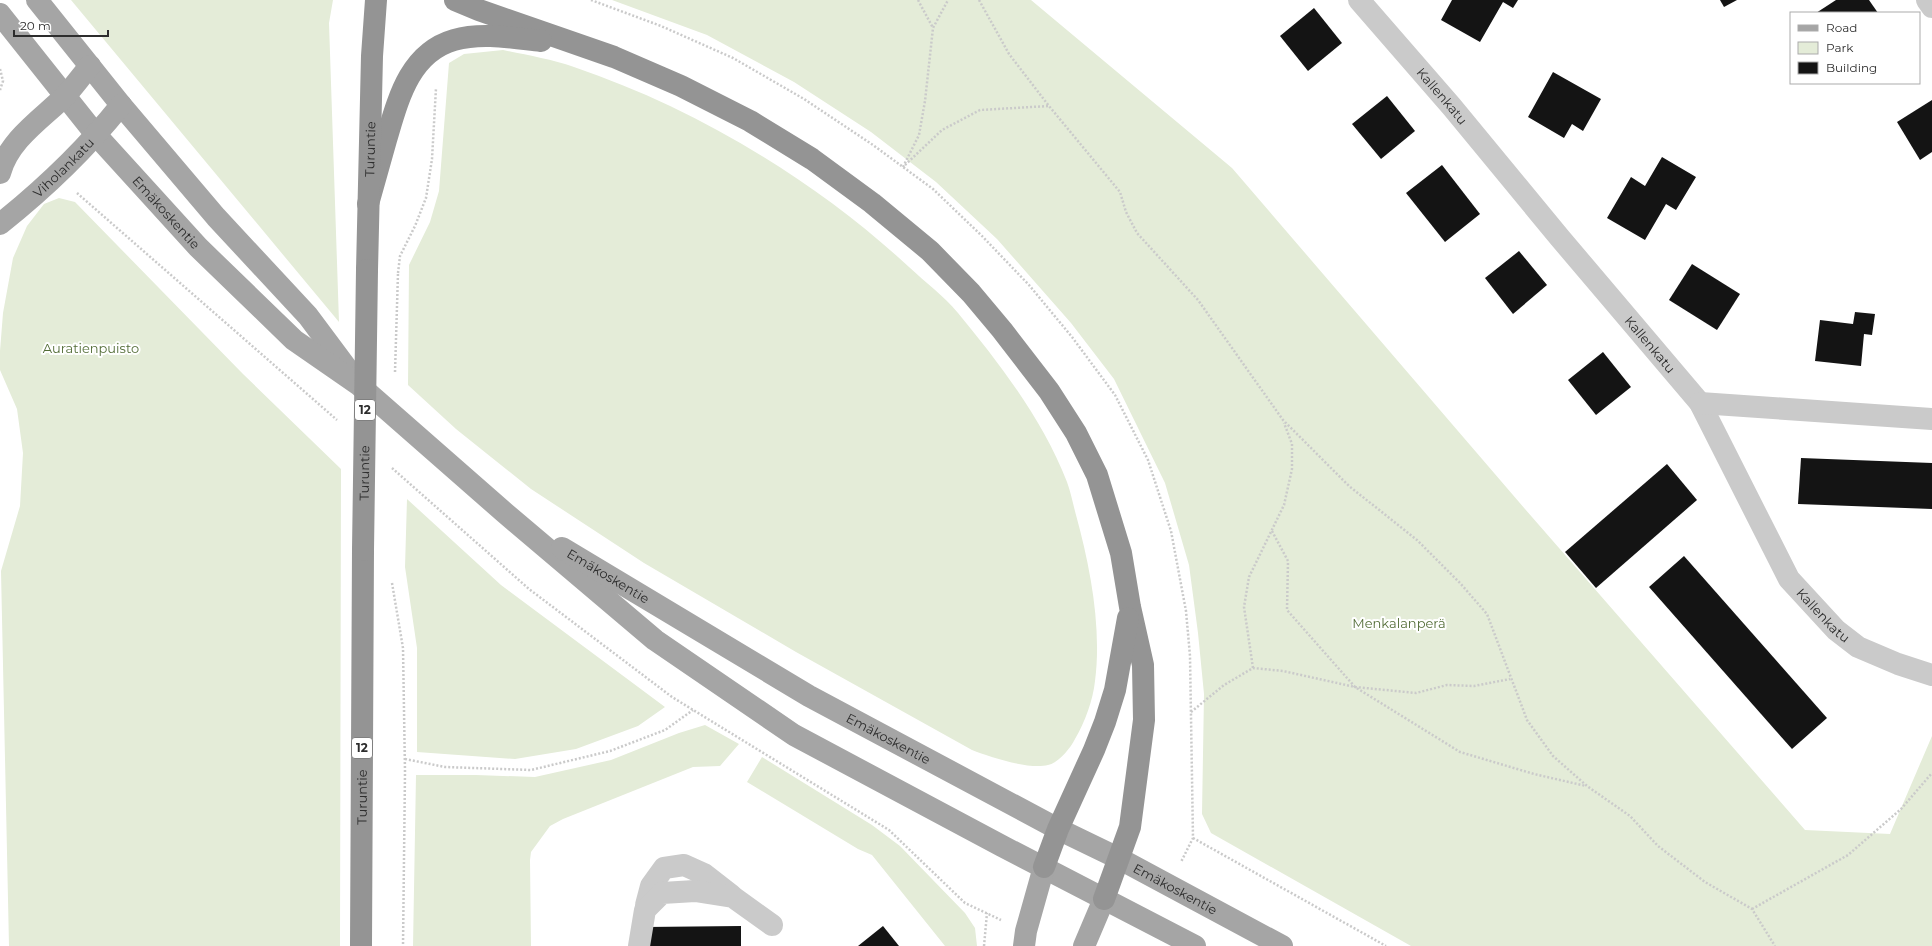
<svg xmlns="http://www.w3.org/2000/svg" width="1932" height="946" viewBox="0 0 1932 946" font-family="Montserrat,sans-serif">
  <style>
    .green { fill: #e4ecd8 }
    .building { fill: #141414 }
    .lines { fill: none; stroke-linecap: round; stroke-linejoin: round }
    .path { stroke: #cacaca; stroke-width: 2.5; stroke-dasharray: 2 2; stroke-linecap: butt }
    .minor { stroke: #cacaca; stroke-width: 22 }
    .major { stroke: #a5a5a5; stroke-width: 22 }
    .highway { stroke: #949494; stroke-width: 22 }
    .path-bridge { stroke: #cacaca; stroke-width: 2.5; stroke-dasharray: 2 2; stroke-linecap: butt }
    .highway-bridge { stroke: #949494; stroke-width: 22 }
    .labels { text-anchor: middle; stroke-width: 4; stroke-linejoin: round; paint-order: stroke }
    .shield { fill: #fff; stroke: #6c6c6c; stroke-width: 1 }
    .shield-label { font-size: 12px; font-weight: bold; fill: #2d2d2d }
    .street-label { font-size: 13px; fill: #2d2d2d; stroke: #fff }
    .park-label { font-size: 13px; fill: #526c36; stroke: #fff }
  </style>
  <rect width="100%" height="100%" fill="#fff"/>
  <g class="green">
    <path d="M71 0H333L329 23 339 322Z"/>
    <path d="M612 0H1031L1232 168 1525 509 1805 830 1890 834 1932 736V946H1411L1211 833 1202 814 1204 694 1198 633 1189 565 1165 483 1114 379 1071 323 997 239 936 182 871 132 794 82 707 35Z"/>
    <path d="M503 50C526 55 551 59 574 67 695 108 815 180 909 267 925 282 944 296 958 313 1000 364 1043 420 1067 482 1071 493 1073 504 1076 515 1090 566 1102 627 1095 681 1093 700 1085 722 1075 739 1070 749 1058 763 1048 765 1029 770 990 757 972 750L796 652 644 563 531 489 456 429 408 385 409 265 430 222 439 191 449 63 464 54Z"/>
    <path d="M59 198 75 202 243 374 341 469 340 946H9L1 571 20 506 23 453 17 409 0 370V351L3 313 13 258 27 226 44 204Z"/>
    <path d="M407 499 501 585 665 707 638 726 576 749 515 759 417 752V648L405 567Z"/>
    <path d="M705 725 739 744 720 766 693 767 563 819 550 826 531 852 530 860 531 946H413L416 775H476L535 777 611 760 679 733Z"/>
    <path d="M762 757 872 825 900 846 965 913 975 928 977 946H945L872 855 858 849 747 782Z"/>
  </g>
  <g class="building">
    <path d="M1452 0H1518L1513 8 1503 2 1480 42 1441 20Z"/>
    <path d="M1720 0H1737L1724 7Z"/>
    <path d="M1836 0H1869L1878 13H1816Z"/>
    <path d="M1314 8 1342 43 1308 71 1280 36Z"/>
    <path d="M1553 72 1601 99 1583 131 1572 124 1564 138 1528 117Z"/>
    <path d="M1387 96 1415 131 1381 159 1352 124Z"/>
    <path d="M1932 100V152L1920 160 1897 122Z"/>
    <path d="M1662 157 1696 177 1676 210 1666 204 1645 240 1607 218 1631 177 1645 186Z"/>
    <path d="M1442 165 1480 214 1445 242 1406 193Z"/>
    <path d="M1519 251 1547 285 1513 314 1485 278Z"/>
    <path d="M1692 264 1740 294 1717 330 1669 300Z"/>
    <path d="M1855 312 1875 314 1872 335 1864 334 1861 366 1815 361 1820 320 1853 324Z"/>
    <path d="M1603 352 1631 387 1596 415 1568 380Z"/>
    <path d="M1801 458 1932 463V509L1798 504Z"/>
    <path d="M1667 464 1697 500 1596 588 1565 552Z"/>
    <path d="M1684 556 1827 718 1792 749 1649 587Z"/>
    <path d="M741 926V946H647L646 927Z"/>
    <path d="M883 926 899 946H858Z"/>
  </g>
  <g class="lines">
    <g class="path">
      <path d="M591 0 661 26 733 58 804 99 873 145 933 189 982 236 1029 285 1072 337 1115 395 1148 460 1171 531 1186 611 1190 656 1193 838 1181 862"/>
      <path d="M918 0 933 28"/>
      <path d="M979 0 1009 54 1049 106 1120 192 1126 212 1137 233 1198 300 1283 420 1349 486 1417 540 1460 583 1487 614 1527 720 1553 756 1587 786 1630 816 1658 846 1705 882 1752 909 1775 946"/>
      <path d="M0 69 3 81 0 90"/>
      <path d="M905 165 942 130 980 110 1049 106"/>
      <path d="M903 167 919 135 925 101 933 28 948 0"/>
      <path d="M77 193 337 420"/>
      <path d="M398 273 400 256 415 226 426 198 432 159 436 88"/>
      <path d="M392 468 529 589 672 697 889 830 965 903 1001 920"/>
      <path d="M1272 531 1288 561 1287 610 1355 687 1460 752 1534 774 1586 786"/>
      <path d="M392 583 403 648 405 772 403 946"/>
      <path d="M1253 668 1244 607 1249 577 1284 505 1292 469V444L1284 423"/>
      <path d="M1191 712 1224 685 1253 668 1283 671 1355 687 1416 693 1447 685 1474 686 1510 679"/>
      <path d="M405 759 445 767 531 770 610 751 665 730 693 710"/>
      <path d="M1193 838 1386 946"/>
      <path d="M1752 909 1848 855 1901 809 1932 773"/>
      <path d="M984 946 987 913"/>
    </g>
    <g class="minor">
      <path id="s1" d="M1359 0 1452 107 1560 238 1700 403 1789 579 1836 630 1858 647 1898 664 1932 675"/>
      <path d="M1927 0 1932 7"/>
      <path d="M1700 403 1932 419"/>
      <path d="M646 905 651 886 664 868 684 865 704 874 731 895"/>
      <path d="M639 946 645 910 662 893 695 891 733 897 772 925"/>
    </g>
    <g class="major">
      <path d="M37 0 121 105 216 217 308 316 349 371"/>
      <path id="s2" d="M0 14 97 136 198 247 294 340 359 385 505 513 655 640 794 735 1002 846 1195 946"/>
      <path d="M0 173C9 140 40 120 64 97 73 88 81 76 90 66"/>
      <path id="s3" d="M0 224C44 189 85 150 121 105"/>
      <path id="s4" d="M562 548 809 696 1058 829 1120 859 1282 946"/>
      <path d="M1024 946 1026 931 1044 867"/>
      <path d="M1084 946 1104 899"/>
    </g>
    <g class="highway">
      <path d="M455 0 479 10 614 57 681 86 750 121 812 159 872 203 930 251 971 293 1002 330 1049 391 1076 433 1097 475 1121 553 1130 607 1143 665 1144 720 1130 827 1104 899"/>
      <path d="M368 204C374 182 380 161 386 140 398 100 409 53 454 40 482 32 513 38 541 41"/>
      <path id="s5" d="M367 270 372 56 376 0"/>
      <path d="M1044 867 1058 829 1094 750 1105 722 1115 690 1128 618"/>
      <path id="s6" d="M361 946 363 550"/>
    </g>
    <path class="path-bridge" d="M395 372 398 273"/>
    <path class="highway-bridge" id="s7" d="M363 550 367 270"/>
  </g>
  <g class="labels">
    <g class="shield">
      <rect x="355" y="400" width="20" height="20" rx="3"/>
      <rect x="352" y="738" width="20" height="20" rx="3"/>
    </g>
    <g class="shield-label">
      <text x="365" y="414">12</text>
      <text x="362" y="752">12</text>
    </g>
    <g class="street-label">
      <text dy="5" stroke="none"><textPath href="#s1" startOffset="127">Kallenkatu</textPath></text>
      <text dy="5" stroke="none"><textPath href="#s5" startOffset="121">Turuntie</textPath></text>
      <text dy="5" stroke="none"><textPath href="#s3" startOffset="85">Viholankatu</textPath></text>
      <text dy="5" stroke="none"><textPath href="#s2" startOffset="259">Emäkoskentie</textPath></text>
      <text dy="5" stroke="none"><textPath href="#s1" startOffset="451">Kallenkatu</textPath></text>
      <text dy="5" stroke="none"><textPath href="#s7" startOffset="77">Turuntie</textPath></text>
      <text dy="5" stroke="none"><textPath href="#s4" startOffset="54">Emäkoskentie</textPath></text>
      <text dy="5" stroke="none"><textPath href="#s1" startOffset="775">Kallenkatu</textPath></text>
      <text dy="5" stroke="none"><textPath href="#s4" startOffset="378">Emäkoskentie</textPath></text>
      <text dy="5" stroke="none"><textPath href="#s6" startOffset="149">Turuntie</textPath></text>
      <text dy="5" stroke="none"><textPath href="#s4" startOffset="702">Emäkoskentie</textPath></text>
    </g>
    <g class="park-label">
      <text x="91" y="353">Auratienpuisto</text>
      <text x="1399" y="628">Menkalanperä</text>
    </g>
  </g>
  <rect x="1790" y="12" width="130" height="72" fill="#ffffff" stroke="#ababab"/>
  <rect x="1798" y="25" width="20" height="6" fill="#a5a5a5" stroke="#ababab"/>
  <text x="1826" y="32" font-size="12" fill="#2d2d2d">Road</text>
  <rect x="1798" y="42" width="20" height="12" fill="#e4ecd8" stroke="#ababab"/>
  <text x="1826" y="52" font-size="12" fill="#2d2d2d">Park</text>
  <rect x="1798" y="62" width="20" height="12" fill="#141414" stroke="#ababab"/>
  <text x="1826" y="72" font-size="12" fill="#2d2d2d">Building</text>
  <path d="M14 30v6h94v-6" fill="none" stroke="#2d2d2d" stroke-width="2"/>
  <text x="20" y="30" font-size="12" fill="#2d2d2d" stroke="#ffffff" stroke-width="3" paint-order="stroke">20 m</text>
</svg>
